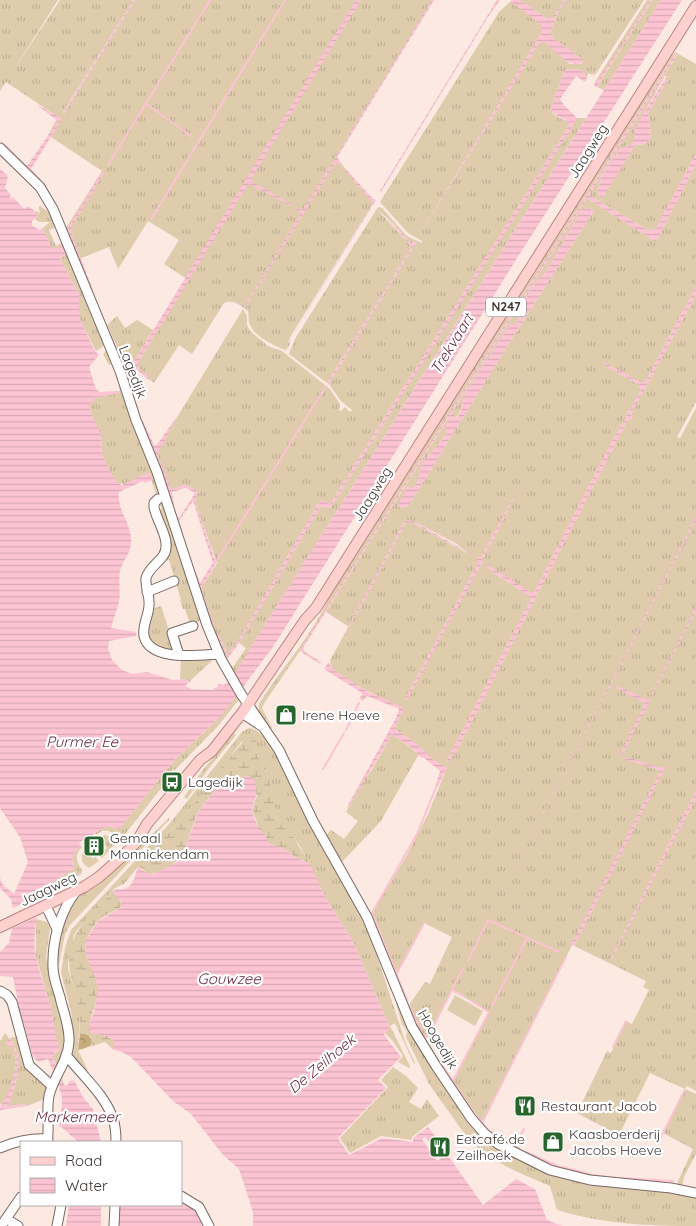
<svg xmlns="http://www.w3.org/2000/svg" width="696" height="1226" viewBox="0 0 696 1226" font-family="Quicksand,sans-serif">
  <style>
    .grass { fill: url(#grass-tufts); fill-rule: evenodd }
    .forest { fill: url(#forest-crowns) }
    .wetland { fill: url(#wetland-marsh) }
    .garden { fill: #deccac }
    .water { fill: url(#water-rules) }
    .pier { fill: #fce9e2 }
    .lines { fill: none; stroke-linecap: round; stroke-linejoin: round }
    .stream { stroke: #fcc4d3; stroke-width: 2 }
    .minor-casing { stroke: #786862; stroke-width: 11 }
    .major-casing { stroke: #b98683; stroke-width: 12 }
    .minor { stroke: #fff; stroke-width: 9 }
    .major { stroke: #fed0ce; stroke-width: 10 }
    .labels { text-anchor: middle; stroke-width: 4.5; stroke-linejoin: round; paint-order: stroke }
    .shield { fill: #fff; stroke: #767270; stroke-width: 1 }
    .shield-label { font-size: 12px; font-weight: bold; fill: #3c3532 }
    .street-label { font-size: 14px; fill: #3c3532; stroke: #fff }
    .poi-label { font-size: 14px; fill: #3c3532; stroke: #fff; text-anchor: start }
    .water-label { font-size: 15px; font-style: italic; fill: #6c2b41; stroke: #fff }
  </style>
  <defs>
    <pattern id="grass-tufts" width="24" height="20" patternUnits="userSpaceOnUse" patternTransform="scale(1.25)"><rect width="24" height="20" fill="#deccac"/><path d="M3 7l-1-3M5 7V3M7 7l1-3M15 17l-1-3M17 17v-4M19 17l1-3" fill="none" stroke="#bfb094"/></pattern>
    <pattern id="forest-crowns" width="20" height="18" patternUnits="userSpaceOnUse" patternTransform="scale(1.25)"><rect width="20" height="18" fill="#c4ac7f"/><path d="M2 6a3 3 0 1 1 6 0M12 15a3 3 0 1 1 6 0" fill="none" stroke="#a08d69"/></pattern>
    <pattern id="wetland-marsh" width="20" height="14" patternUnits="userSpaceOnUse" patternTransform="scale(1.25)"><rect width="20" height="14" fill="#deccac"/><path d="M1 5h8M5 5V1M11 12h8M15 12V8" fill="none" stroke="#bfb094"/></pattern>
    <pattern id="water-rules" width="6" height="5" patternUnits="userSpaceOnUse" patternTransform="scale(1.25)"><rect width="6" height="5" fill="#fcc4d3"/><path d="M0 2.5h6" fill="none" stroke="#d9a9b6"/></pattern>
  </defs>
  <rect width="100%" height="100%" fill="#fce9e2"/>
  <g class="grass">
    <path d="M0 0H58L10 76 60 0H133L63 112 64 114 135 0H434L336 157 373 203 292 334 285 348 290 340V344L286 350C276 347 256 337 251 327 248 323 249 316 248 311 241 305 233 299 224 303L192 354 179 345 154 383 140 369 137 364 178 297 187 279 164 264 179 240 148 221 118 269 109 247 79 259 64 231 55 204 66 228 102 171 48 135 58 117 6 82 0 91Z"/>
    <path d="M519 0H564L553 18 548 19Z"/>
    <path d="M566 0H644L595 75 593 74 592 75 588 73 587 78 582 70 567 69 563 74 551 108 553 114 570 124 330 504 322 500 318 504 238 641 229 653 227 652 218 634 228 656 229 657 227 659 223 658 199 589 211 618 201 588 217 563 195 502 198 491 185 485 170 491 156 452 243 309 247 316V325L250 331 268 346 282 351 330 389 340 404 339 410 341 411 345 407 350 412 352 410 340 400 329 384 417 241H415L412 244 410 242 391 221 377 209 410 245 411 248 327 383 289 354 295 339 378 207 382 208 407 236 422 243V241L408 233 380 202 499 12 511 1 539 23 542 26V32L418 237 539 43 544 41 570 64H582V59L553 38 550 33 558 12Z"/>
    <path d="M647 0H650L623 45 599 79 593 85Z"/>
    <path d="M652 0H661L604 90 597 87Z"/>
    <path d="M675 52 696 64V154L656 228 649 231 589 195 677 55 675 54 300 651 265 702 262 708 272 728 269 729 259 714V704C282 667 314 634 331 593L668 58H670ZM665 76 668 77V79L648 113 651 137 646 144 636 145 634 147 602 198H601L597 192 602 176 621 148C625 148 629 147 632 144 637 139 633 134 636 129 644 111 655 94 665 76Z"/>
    <path d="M577 118H586L252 645 235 677 228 664 233 667 246 648 239 643 321 506 330 508 342 490Z"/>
    <path d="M696 164V287L645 382 642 383 605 363 604 365 639 385 641 390 609 447 535 591 532 593 488 569 528 595 531 599 446 762H448L459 746 627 421 632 418 631 414 696 295V402L677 437 680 438 696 408V791L611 958 696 798V1091L687 1086 685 1089 696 1094V1154L684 1177 682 1187 677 1186 678 1181 693 1149 663 1133 685 1089 650 1073 619 1135 577 1113 607 1051 611 1053 626 1021 632 1024 649 990 643 987 646 981 574 946 603 889 566 957 482 1123 453 1081 489 1012 452 990 428 1037 423 1036 409 1005 425 982 430 984 452 937 424 923 396 975 372 913 407 855 427 816 447 768 434 760 414 742 394 728 404 709 402 707C377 697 353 684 331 668L330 660 364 601 406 522H411L470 555 457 544 413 521 405 520 349 627 326 612 587 198 656 242ZM590 208 593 212 509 343 409 505 402 508 418 480 423 462 446 435V424L452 415 456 418 462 408 463 397 510 324 515 326 517 324C521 305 531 284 546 272L582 209ZM515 494 505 517 482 560V565L480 566 405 699Z"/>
    <path d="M40 206 50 213 56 227 49 230 56 246 62 243 57 229 115 362 109 365 103 354 107 350 104 346 96 351 79 318V294L60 259 66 254 64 246 52 250 43 228 50 222H39L35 219 37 217 35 211 40 213 39 208Z"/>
    <path d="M117 316 125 328 137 320 153 330 130 368 127 369 107 325Z"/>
    <path d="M123 386 162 495 157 497 149 473 125 484 117 483 112 478 102 454 101 437 92 416 89 407 94 398 120 392 119 388Z"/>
    <path d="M163 501 214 650 212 651 200 621 190 624 185 609H183L180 600H181L169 560 162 562 165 557 157 510 162 509 159 502Z"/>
    <path d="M161 606 174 646V650L158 648 148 640 147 627 151 621 150 614 152 609Z"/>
    <path d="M216 657 189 682 185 679H180L181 658Z"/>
    <path d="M238 694 240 698 218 726 175 770 173 769 169 775 170 777 122 838C111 834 107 825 96 835L95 833C103 826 109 825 119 829L176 758 215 722Z"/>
    <path d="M249 728 254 729 270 741 355 901 374 940 377 956 406 1044 415 1063 414 1064 395 1023 390 1026 410 1066 409 1068 398 1062 403 1056 392 1040 385 1033 390 1028 353 942 327 900 300 846 294 838 279 824 274 807 270 782 255 749 242 741 192 807 143 861V869L138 867 124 884 115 888 77 930 74 935 68 962V969L80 1009 78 1050 89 1073 87 1075 70 1054V1025L72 1016 61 972 65 948 71 930 171 822 242 732Z"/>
    <path d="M234 733 236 735 210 767 187 799 184 797 202 771Z"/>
    <path d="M392 734 419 754 381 821 342 862 326 835 331 830 344 839 358 821 346 812 362 783 371 771Z"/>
    <path d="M169 818 170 819 70 925 65 934 59 964H56L66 912 74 899 96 886 112 873Z"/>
    <path d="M105 835 112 837 117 842 102 858 99 855 107 848 100 839 101 837Z"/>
    <path d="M81 846 82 847C74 855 76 861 82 870L81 874 66 883 41 895 44 886 59 878 73 865C71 856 75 851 81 846Z"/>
    <path d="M85 850 93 859 95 857 99 861 89 868C82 865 79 856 85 850Z"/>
    <path d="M36 919 47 922 50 928 46 957 66 1033 65 1044 57 1067 52 1056 60 1049 56 1039 51 1009 36 956Z"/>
    <path d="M392 987 447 1086 500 1148 527 1163 552 1173 696 1196V1226C646 1226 605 1224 557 1210L550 1186C521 1174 491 1162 469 1140L429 1084 406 1037 407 1031 402 1025Z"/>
    <path d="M5 1033 9 1038 20 1036 29 1072 46 1085 45 1099 27 1106 26 1104 8 1106C16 1086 26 1056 9 1038L6 1043 14 1048C17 1066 16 1092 0 1105V1040H1Z"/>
    <path d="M393 1067 406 1076 418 1088 409 1102 421 1109 427 1099 439 1116 412 1137V1140L381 1136 350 1153 340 1138 388 1087 381 1080Z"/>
  </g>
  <path class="forest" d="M80 1033 87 1034C99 1045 87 1048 78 1050Z"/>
  <g class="wetland">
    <path d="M247 737 254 738 256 742 255 749 270 782 277 819 280 824 294 838 309 863 296 858 284 849 271 844 268 843 265 835 258 829C257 813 248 816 257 796L249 776C242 777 232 777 226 780 221 783 200 808 198 812 188 833 189 856 167 868 161 871 156 874 149 874L143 869V861L192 807 211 780Z"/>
    <path d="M113 891H114L123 905C116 912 104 914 97 922 69 958 100 962 98 991 97 1005 87 1019 91 1033L107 1036 114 1041V1050L105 1042 89 1047 92 1044 91 1037 83 1033 79 1035C81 1015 77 1000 72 981 60 938 87 919 113 891Z"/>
  </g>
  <path class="garden" d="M455 995 483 1011 475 1026 447 1010Z"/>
  <g class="water">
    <path d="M133 0H135L64 114 63 113Z"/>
    <path d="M356 0H361L251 179 252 182 292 204 291 206 249 184 247 186 137 364 140 369 151 380 150 381 136 369 133 371 131 380 128 382 124 369 99 312 100 311 126 368H130Z"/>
    <path d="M432 0H434L338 156V159L342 165 337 163 334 165 245 308 244 307 300 215V211L295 209 296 207 302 210 306 205Z"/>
    <path d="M497 0H500L488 17 381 192 380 191Z"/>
    <path d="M511 0H519L548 19 553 17 564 0H566L558 12 550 33 553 38 582 59 583 63C569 69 554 50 544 41L539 43 418 237 542 32V26L511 1Z"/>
    <path d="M650 0H652L596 88 594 85 614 57Z"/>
    <path d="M661 0H682L526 244 273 647 222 715 176 758 119 829C105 822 96 832 86 841L83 840 79 843 81 846C74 852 70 859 74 869L42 888C39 908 33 928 35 949 37 969 46 988 51 1008 54 1022 55 1036 60 1049L54 1053 55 1055 52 1057 65 1086 69 1084 68 1082 74 1080 83 1097 93 1109 101 1142H77L76 1140 58 1124C61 1113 65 1099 59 1089L60 1088 48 1059 38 1062 33 1056 20 1012 13 977 0 976V952L9 943 14 917 11 899 0 888V878L3 885 14 894 28 862 20 837 0 808V169L8 176 5 188 11 195 10 197 11 199 13 197 24 209 28 206 35 211 37 217 32 221V225L39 230 43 228 52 249 64 246 66 254 60 259 79 294V318L95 351 99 355 89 367 96 389 100 392 120 391V393L94 398 89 407C91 416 96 423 100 432 102 439 101 446 102 452 104 460 114 483 122 485L149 472 152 480 145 483 143 481 119 492C116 508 132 524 131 542 131 554 122 561 120 571 118 581 121 592 119 602 117 611 113 619 111 628L136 632V636L109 641 108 648 112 660 122 670 132 674 147 672 173 680 185 679 189 682 185 686 191 689 213 690 214 688 218 687V684L224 685 235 678 236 672 252 645Z"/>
    <path d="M675 54 677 55 589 195 649 231 656 228 696 154V164L656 242 587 198 303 648 305 652 321 662 320 664 300 651 302 647Z"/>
    <path d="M567 69 582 70 587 78 585 82 576 76 560 99 563 104 577 118 573 126 342 490 330 508 321 506 239 643 229 657 228 656 216 636V634H218L227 652 229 653 238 641 318 504 322 500 330 504 570 124 553 113 551 108 563 74Z"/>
    <path d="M667 76 668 79 648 113 651 137 646 144 636 145 634 147 602 199 601 198 597 192 602 176 621 148C630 148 636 142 634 133L640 119Z"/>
    <path d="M38 105 62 119 31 169 46 185 55 204 45 187 1 143 2 141 27 166 58 121 38 106Z"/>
    <path d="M345 168 372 198 376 200 285 348 373 203 344 169Z"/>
    <path d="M105 171 72 227 71 233 93 290 90 291 57 209 58 208 65 226 68 228 101 173Z"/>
    <path d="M378 208 410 242 412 244 415 241H417L329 384 327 383 411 248 410 245Z"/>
    <path d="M590 208 593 212 509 343 409 505 402 508 397 506 408 486 413 488 418 480 423 462 446 435V424L452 414 457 418 462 408 463 397 510 324 515 325 517 324C521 305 531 284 546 272L582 209Z"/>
    <path d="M696 287V295L631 414 632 418 627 421 459 746 448 763 446 762 531 599 528 595 486 567 487 565 491 567 532 593 535 591 609 447 641 390 639 385 604 365 605 363 642 383 645 382Z"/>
    <path d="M178 415 159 451 158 455 171 489 185 485 198 491 195 502 215 560 217 561 201 588 215 628H213L186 550H187L200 583 213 563 193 501 179 521 186 546 173 510H175L177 517H180L195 493 186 488 172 492 174 506 172 507 169 491 141 422 143 421 154 445 156 446Z"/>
    <path d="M521 482 505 517 482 560 484 562 480 566 417 682 407 700 405 699 477 565 478 561 476 557H481L483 554Z"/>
    <path d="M696 517V521L491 914Z"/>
    <path d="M405 520 413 521 471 554V555L411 522H406L364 601 333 655Z"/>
    <path d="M696 607V611L652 695 651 694Z"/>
    <path d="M329 662 331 668 368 692 402 707 404 709 394 728 414 742 434 760 447 768 437 788 435 787 440 771 424 758 420 757 416 751 392 734 348 808 347 807 396 718 399 709 367 696 363 701 360 699 362 693 324 669Z"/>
    <path d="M617 686 646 699 650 700 622 755 620 754 645 703 616 688Z"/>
    <path d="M626 757 661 768 664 766 665 768 574 946 571 945 660 771 625 759Z"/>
    <path d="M249 776 253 778C262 798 250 800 253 814 254 820 258 823 258 829L265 835 268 842 271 844 284 849 296 858 309 863 327 900 353 942 390 1028 384 1035 401 1057 378 1080 386 1088 338 1138 349 1155 382 1138 413 1142V1138L428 1127 435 1136 428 1141 425 1137 422 1139 437 1161 447 1154 483 1205 516 1179 535 1189 547 1220 562 1226H253V1212L239 1169 223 1155 191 1114 173 1101 131 1057 122 1052 114 1050V1041L107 1036 91 1033 89 1025 94 1012 98 986 85 952 86 940 98 921 122 907V902L115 895 114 891 116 889C133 892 134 878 138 867L149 874H154L176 862 185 850 198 812 220 784 226 780Z"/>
    <path d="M696 791V798L612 959 611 958Z"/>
    <path d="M9 1038C26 1057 16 1085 8 1106L26 1104 27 1106 0 1110C0 1104 4 1102 7 1096 15 1080 17 1066 14 1048L6 1043Z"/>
    <path d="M181 1203 196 1210 202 1223 201 1226H118L120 1205H181Z"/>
    <path d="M69 1205H101V1226H66Z"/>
  </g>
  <path class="pier" d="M44 894 39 916 9 930 11 909Z"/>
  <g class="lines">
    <g class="stream">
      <path d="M147 104 192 137"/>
      <path d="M108 165 210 0"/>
      <path d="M152 218 285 0"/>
      <path d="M218 559 326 386"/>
      <path d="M354 713 359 703"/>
      <path d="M346 730 353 716"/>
      <path d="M323 769 344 733"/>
      <path d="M468 961 488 920 559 952"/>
      <path d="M396 975 423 925"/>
      <path d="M452 990 465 997"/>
      <path d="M407 1000 372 913 417 834 437 785"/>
      <path d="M409 1005 423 1036 428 1037 463 968"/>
      <path d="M492 1006 527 938"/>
      <path d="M613 1047 626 1021"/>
      <path d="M442 1065 474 1113"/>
      <path d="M453 1081 489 1012 471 1001"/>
      <path d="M478 1117 489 1131 519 1148"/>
      <path d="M482 1123 566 957"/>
      <path d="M660 1139 684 1091"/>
      <path d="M515 1145 524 1129"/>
      <path d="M526 1152 560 1167"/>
      <path d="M563 1167 589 1174"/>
      <path d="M592 1175 616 1178"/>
      <path d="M620 1178 673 1181"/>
    </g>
    <g class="minor-casing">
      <g id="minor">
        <path d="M0 148 40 187 53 209 120 371 136 420 157 472 207 625 221 659 241 694 279 750 313 821 367 917 412 1027 436 1066 471 1118 484 1133 498 1144 550 1170 590 1180 671 1188 696 1193"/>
        <path d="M158 499 154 503V507C156 521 173 542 163 556 157 564 149 568 146 578 145 587 150 596 149 605 149 615 142 625 144 636 150 662 199 655 219 654"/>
        <path d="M147 592 174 581"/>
        <path d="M179 655 172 633 193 626"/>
        <path d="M242 713 263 727"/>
        <path d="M46 906 57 929"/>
        <path d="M0 991 7 995 12 1002 29 1065 52 1086"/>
        <path d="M66 1055C81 1074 106 1096 113 1119 116 1127 116 1134 116 1142"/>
        <path d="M47 1142C50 1127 46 1111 49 1096 53 1077 68 1062 69 1042 70 1027 63 1011 60 997 57 987 53 977 53 967 52 941 60 912 76 891"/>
        <path d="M0 1148C16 1141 30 1138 48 1139"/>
        <path d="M181 1196 199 1207 209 1226"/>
        <path d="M6 1219 18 1226"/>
        <path d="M1 1226 21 1197"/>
        <path d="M57 1226 61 1205"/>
        <path d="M114 1226 115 1205"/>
      </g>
    </g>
    <g class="major-casing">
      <path id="major" d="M0 927 84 887 99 877 125 854 137 841 147 824 200 760 212 751 242 713 305 620 316 608 696 6"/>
    </g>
    <use href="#minor" class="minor"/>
    <use href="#major" class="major"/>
  </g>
  <defs>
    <g id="shop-square" transform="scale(1.125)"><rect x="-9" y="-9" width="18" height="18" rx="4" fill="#28652d" stroke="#fff"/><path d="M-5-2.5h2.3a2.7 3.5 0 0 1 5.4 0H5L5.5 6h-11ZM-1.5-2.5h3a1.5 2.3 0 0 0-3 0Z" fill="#fff"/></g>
    <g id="bus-square" transform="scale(1.125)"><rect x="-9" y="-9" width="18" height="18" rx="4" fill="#28652d" stroke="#fff"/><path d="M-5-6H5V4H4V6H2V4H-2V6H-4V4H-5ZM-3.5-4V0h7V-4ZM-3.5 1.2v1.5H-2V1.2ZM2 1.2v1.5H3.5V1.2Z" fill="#fff"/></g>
    <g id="building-square" transform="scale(1.125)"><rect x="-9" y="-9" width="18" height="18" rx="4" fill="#28652d" stroke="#fff"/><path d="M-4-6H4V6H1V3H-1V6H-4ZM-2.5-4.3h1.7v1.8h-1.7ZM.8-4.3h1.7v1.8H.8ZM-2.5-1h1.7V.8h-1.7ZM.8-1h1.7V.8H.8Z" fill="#fff"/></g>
    <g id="restaurant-square" transform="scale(1.125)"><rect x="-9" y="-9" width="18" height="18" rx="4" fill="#28652d" stroke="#fff"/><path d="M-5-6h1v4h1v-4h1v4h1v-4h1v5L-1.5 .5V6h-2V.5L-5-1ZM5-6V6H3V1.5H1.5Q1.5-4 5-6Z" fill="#fff"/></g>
  </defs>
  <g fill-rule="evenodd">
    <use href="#shop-square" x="286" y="715"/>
    <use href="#bus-square" x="172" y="782"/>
    <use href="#building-square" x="94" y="846"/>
    <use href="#restaurant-square" x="525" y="1106"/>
    <use href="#shop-square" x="553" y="1142"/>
    <use href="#restaurant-square" x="440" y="1147"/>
  </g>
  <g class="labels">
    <rect class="shield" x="486" y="297.5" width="40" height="19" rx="4"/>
    <g class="shield-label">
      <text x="506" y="311">N247</text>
    </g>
    <g class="street-label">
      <text transform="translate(588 151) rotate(-58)" y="5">Jaagweg</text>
      <text transform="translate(133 372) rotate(69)" y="5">Lagedijk</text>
      <text transform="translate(372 494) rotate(-58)" y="5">Jaagweg</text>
      <text transform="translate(48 889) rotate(-26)" y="5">Jaagweg</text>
      <text transform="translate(438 1039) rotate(60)" y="5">Hoogedijk</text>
    </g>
    <g class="poi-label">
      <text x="302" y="720">Irene Hoeve</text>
      <text x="188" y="787">Lagedijk</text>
      <text x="110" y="843">Gemaal<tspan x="110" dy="16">Monnickendam</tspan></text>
      <text x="541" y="1111">Restaurant Jacob</text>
      <text x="569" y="1139">Kaasboerderij<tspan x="569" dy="16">Jacobs Hoeve</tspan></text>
      <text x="456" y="1144">Eetcafé de<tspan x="456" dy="16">Zeilhoek</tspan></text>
    </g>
    <g class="water-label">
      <text transform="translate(452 344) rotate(-58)" y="5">Trekvaart</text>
      <text x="82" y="747">Purmer Ee</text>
      <text x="229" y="984">Gouwzee</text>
      <text transform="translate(322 1064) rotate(-40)" y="5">De Zeilhoek</text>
      <text x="77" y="1122">Markermeer</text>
    </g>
  </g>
  <rect x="20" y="1141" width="162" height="65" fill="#ffffff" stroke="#b1aead"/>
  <rect x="30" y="1157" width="25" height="8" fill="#fed0ce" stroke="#b1aead"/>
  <text x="65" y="1166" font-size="15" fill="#3c3532">Road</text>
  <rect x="30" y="1178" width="25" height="15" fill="url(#water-rules)" stroke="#b1aead"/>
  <text x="65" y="1191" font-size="15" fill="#3c3532">Water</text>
</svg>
